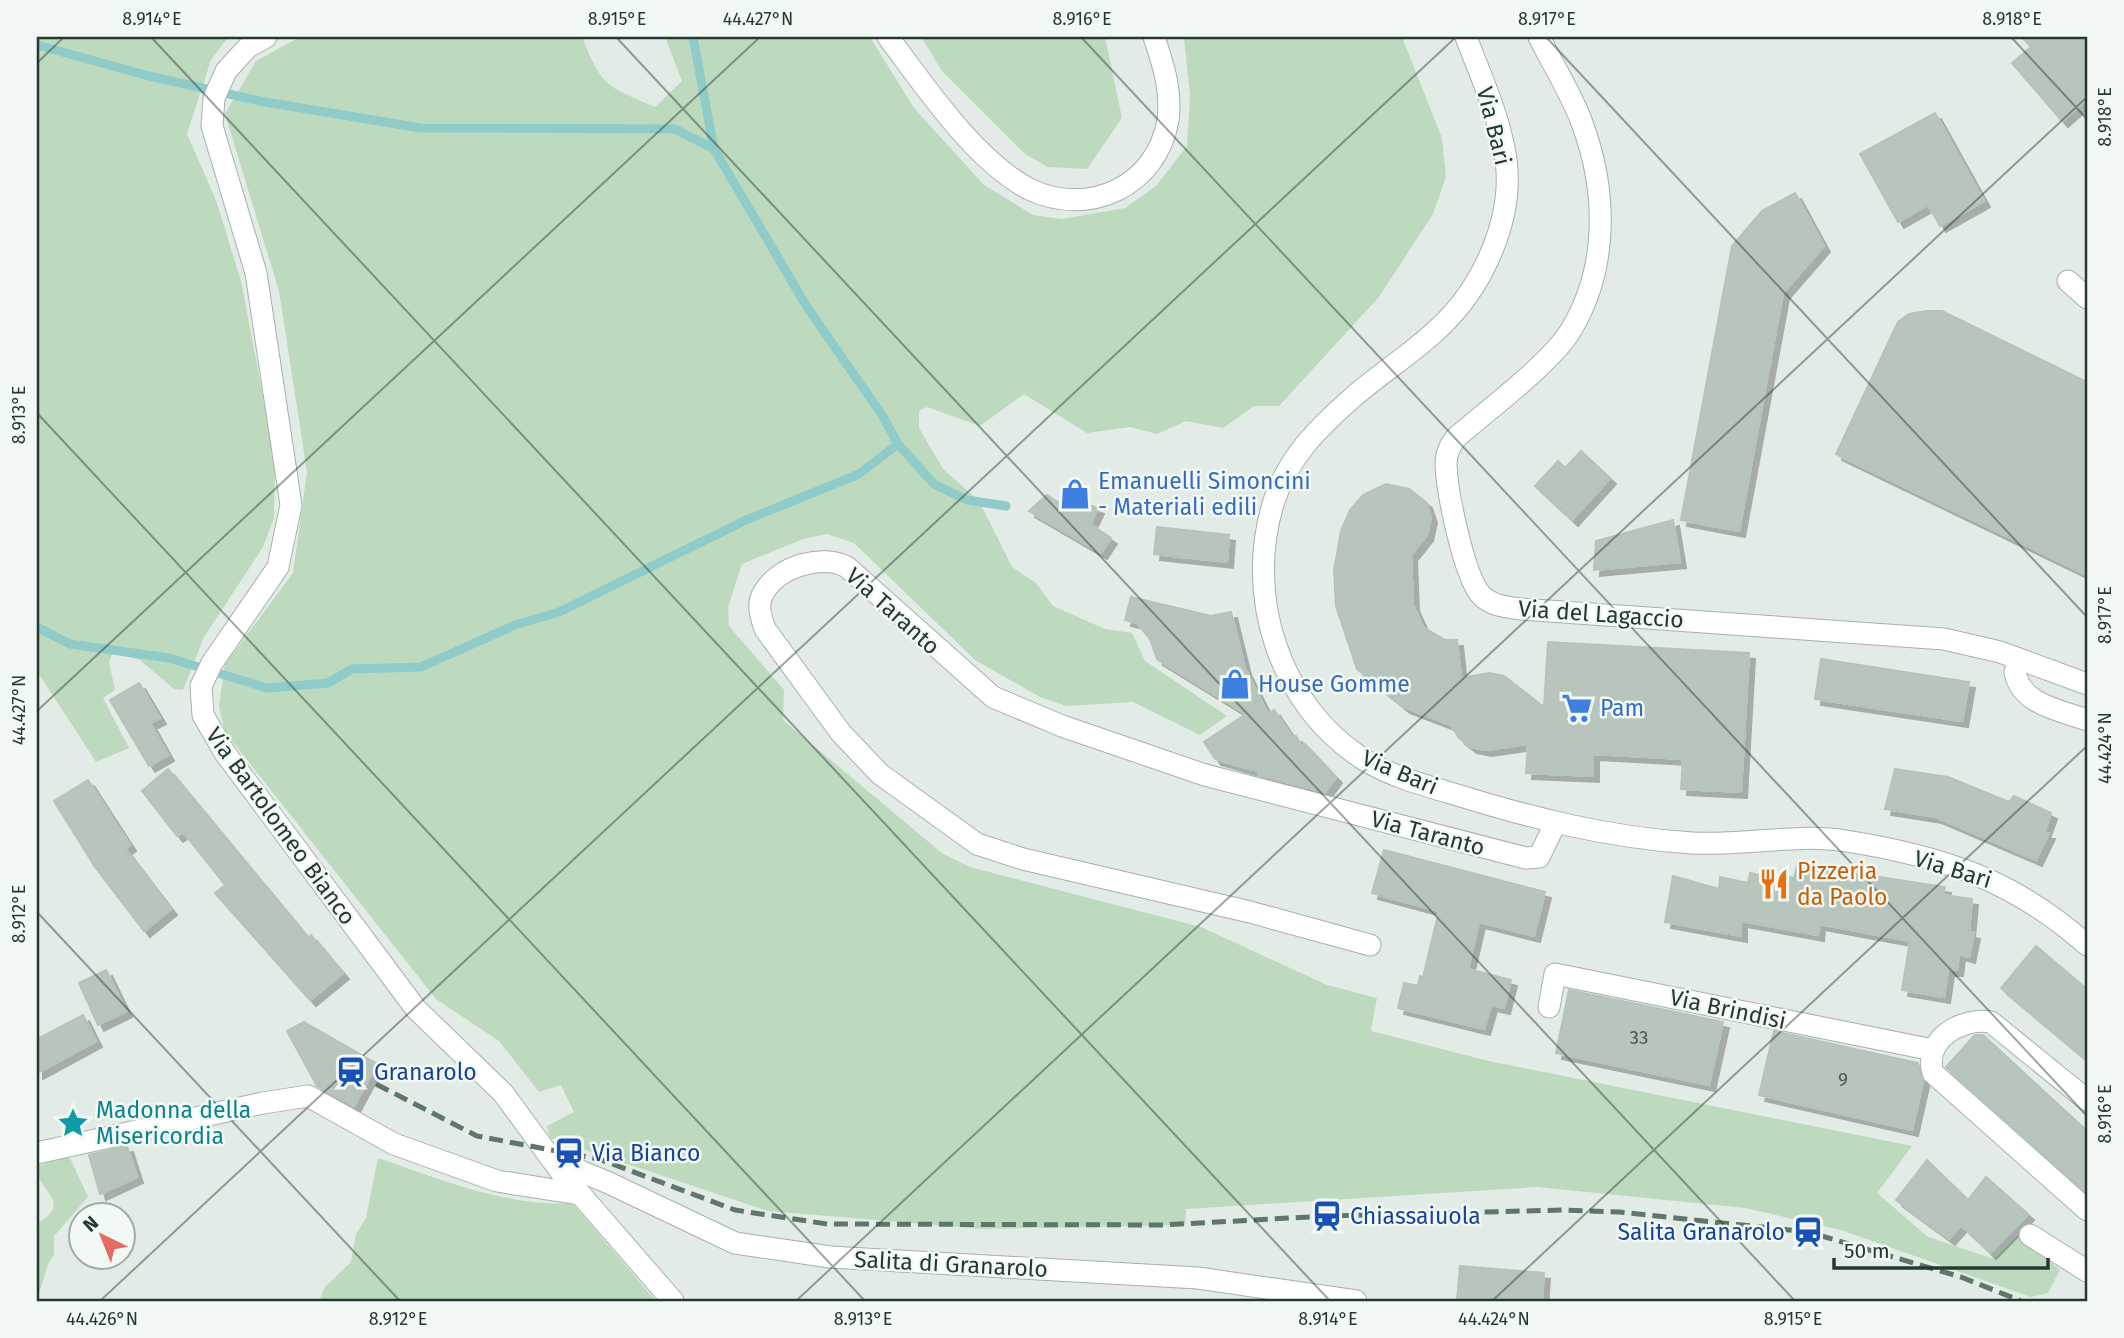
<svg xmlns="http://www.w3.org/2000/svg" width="2124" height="1338" viewBox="0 0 2124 1338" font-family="'Fira Sans',sans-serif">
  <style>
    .green { fill: #bddabf }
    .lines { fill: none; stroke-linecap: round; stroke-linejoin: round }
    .stream { stroke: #8fcbc8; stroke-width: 9 }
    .building { fill: #b8c5bd; stroke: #b5c4bb; stroke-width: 2; filter: url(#shadow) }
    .minor-casing { stroke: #a5b2ab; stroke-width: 23 }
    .minor { stroke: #fff; stroke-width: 21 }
    .rail { stroke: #5e766b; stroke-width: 5; stroke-dasharray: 14 7; stroke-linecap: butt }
    .ticks { fill: none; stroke: #243a30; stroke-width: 2; stroke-opacity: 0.45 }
    .labels { text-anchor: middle; stroke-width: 5; stroke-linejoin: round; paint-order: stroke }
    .number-label { font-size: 19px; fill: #495d53 }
    .street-label { font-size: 23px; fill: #243a30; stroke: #f2f8f4 }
    .shop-label { font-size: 23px; fill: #366cbe; stroke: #f2f8f4; text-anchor: start }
    .food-label { font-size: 23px; fill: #c56008; stroke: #f2f8f4; text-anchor: start }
    .transit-label { font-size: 23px; fill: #164399; stroke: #f2f8f4; text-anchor: start }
    .culture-label { font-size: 23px; fill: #0d838f; stroke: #f2f8f4; text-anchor: start }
    .neatline { fill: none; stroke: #243a30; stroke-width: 2.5 }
    .ticks-label { font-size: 18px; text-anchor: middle; fill: #243a30 }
  </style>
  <defs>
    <filter id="shadow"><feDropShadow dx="6" dy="6" stdDeviation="0" flood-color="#0004"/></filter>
  </defs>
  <rect width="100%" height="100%" fill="#e2ebe5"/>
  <g class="green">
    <path d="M37 37H228L211 60 187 134 216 200 241 281 275 459 274 518 263 547 204 637 183 690 174 689 140 660 113 653 109 662 115 690 103 698 129 748 96 762 37 671Z"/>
    <path d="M300 37H582C603 88 605 85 655 107L682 81 665 37H870L914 108 984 185 1033 215 1062 219 1125 208 1156 186 1187 146 1190 96 1184 37H1402L1442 138 1446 177 1433 214 1379 297 1279 406H1254L1223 428 1186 421 1157 434 1130 427 1087 433 1024 394 980 426 927 407 919 411V428L943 469 979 501 1012 567 1036 583 1053 606 1105 629 1132 633 1145 661 1227 716 1200 735 1133 702 1066 706 1040 697 975 660 854 543 827 534 803 539 742 564 728 607 729 626 784 690 783 720 943 854 970 867 1201 927 1327 985 1377 998 1371 1031 1489 1061 1912 1146 1877 1193 1928 1237 1994 1259 2018 1235 2060 1270 2048 1293 2031 1297 1841 1230 1745 1208 1537 1187 1186 1209 1185 1225 983 1229 768 1211 550 1138 547 1126 574 1112 561 1085 539 1092 499 1041 436 999 225 732 219 707 225 664 293 573 307 472 279 291 225 114 256 61Z"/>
    <path d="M921 37H1105L1122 118 1087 169 1048 167 1025 154 942 71Z"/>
    <path d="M69 1156 88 1197 54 1236V1255C44 1266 46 1281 37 1295V1224C75 1200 37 1194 37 1166Z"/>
    <path d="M378 1158C440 1179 506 1207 572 1203L656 1301H319L325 1287 351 1262 356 1234 366 1218Z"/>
  </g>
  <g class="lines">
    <g class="stream">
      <path d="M693 37 714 149 807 307 882 415 898 444 934 484 967 500 1006 506"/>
      <path d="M37 45 149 76 260 101 421 128 675 129 714 149"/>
      <path d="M37 627 70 644 169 658 267 688 328 683 352 669 421 667 515 625 559 612 746 520 859 474 898 444"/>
    </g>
  </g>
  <g class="building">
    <path d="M2022 37H2087V99L2062 121 2012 63 2031 47Z"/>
    <path d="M1935 113 1984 201 1940 226 1928 205 1898 222 1860 154Z"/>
    <path d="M1795 193 1824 246 1783 293 1739 531 1681 520 1732 246 1762 211Z"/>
    <path d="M1926 311H1942L2087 382V575L1836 454 1898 322 1909 314Z"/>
    <path d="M1581 451 1610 478 1572 520 1535 486 1558 461 1565 468Z"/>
    <path d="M1386 484 1409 489 1426 502 1431 517 1427 535 1411 555 1413 605 1423 627 1445 640H1457L1461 678 1489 673 1504 676 1544 707 1548 642 1749 653 1741 792 1681 789 1683 759 1593 754V776L1526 773 1528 744 1486 750 1471 747 1459 738 1451 725 1404 707 1357 669 1336 606 1334 571 1341 531 1350 510 1363 495Z"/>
    <path d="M1047 495 1061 504 1065 496 1098 508 1090 524 1111 538 1101 553 1029 511Z"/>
    <path d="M1673 520 1680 562 1594 570 1596 541Z"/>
    <path d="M1157 527 1229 535 1227 562 1154 554Z"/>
    <path d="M1131 597 1211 616 1231 612 1245 669 1268 714 1274 710 1293 738 1296 736 1302 746 1305 744 1336 777 1325 792 1259 775 1260 772 1215 759 1204 742 1246 714 1157 659 1150 639 1137 623 1125 620Z"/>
    <path d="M1821 659 1969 682 1962 721 1815 699Z"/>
    <path d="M139 683 160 718 150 723 168 755 149 766 110 700Z"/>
    <path d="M168 769 308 938 311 935 343 973 310 1000 215 893 225 885 183 832 177 836 142 791Z"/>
    <path d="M1895 769 1948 777 2009 802 2014 796 2051 813 2044 833H2049L2036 860 1936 817 1885 809Z"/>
    <path d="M88 780 130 845 125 849 171 909 144 931 95 867 54 801Z"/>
    <path d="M1384 850 1545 892 1534 936 1479 922 1468 969 1511 980 1504 1008 1491 1005 1484 1029 1398 1008 1404 983 1418 986 1420 976 1423 977 1439 911 1372 893Z"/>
    <path d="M1797 866 1826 875 1828 869 1945 887 1943 895 1972 899 1969 932 1974 933 1969 957 1959 954 1957 970H1948L1944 997 1902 990 1910 941 1819 924 1818 935 1741 921V936L1665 922 1673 876 1719 889 1720 877 1748 883 1750 873 1781 880 1783 875 1794 878Z"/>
    <path d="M2036 946 2087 989V1060L2001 988Z"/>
    <path d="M106 970 126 1011 98 1025 79 983Z"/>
    <path d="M1569 990 1723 1022 1709 1085 1556 1053Z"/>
    <path d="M83 1015 96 1041 37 1073V1039Z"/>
    <path d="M304 1022 377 1064 354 1106 317 1086 287 1031Z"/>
    <path d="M1774 1031 1918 1063 1923 1081 1912 1130 1759 1095Z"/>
    <path d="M1975 1035H1983L2087 1131V1193L1946 1067Z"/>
    <path d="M127 1146 137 1177 100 1194 89 1155Z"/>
    <path d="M1927 1160 1968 1200 1986 1177 2028 1214 1990 1253 1961 1225 1949 1239 1896 1200Z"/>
    <path d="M1460 1266 1544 1273 1542 1301H1457Z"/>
  </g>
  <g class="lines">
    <g class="minor-casing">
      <g id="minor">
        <path d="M266 37 248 47 226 71 214 98 212 126 256 273 291 505 278 567 212 663 201 686 203 715 225 753 416 1009 503 1093 561 1172 673 1301"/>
        <path d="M888 37C924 85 975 161 1029 189 1089 218 1157 186 1168 120 1172 91 1163 64 1154 37"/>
        <path d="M1466 37C1481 77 1500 117 1506 160 1514 220 1482 288 1439 328 1412 354 1379 374 1351 399 1317 429 1288 458 1274 501 1244 595 1279 705 1363 759 1390 776 1423 785 1454 794 1531 818 1610 838 1692 843 1743 846 1795 833 1846 841 1942 856 2014 880 2087 945"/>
        <path d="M1539 37C1553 65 1571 93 1582 123 1607 190 1609 267 1571 330 1552 362 1488 410 1458 436 1450 444 1446 453 1446 465 1447 492 1464 576 1481 595 1492 606 1505 607 1521 609L1944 639 2000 652 2087 684"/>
        <path d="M2068 281 2087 298"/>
        <path d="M2019 659 2015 672C2021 705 2060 710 2087 720"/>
        <path d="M1370 945 1250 912 1023 859 977 844 880 774 841 733 765 629C761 617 756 604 764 592 779 566 822 554 847 567L993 697 1062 726 1205 775 1526 858 1539 857 1555 824"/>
        <path d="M1549 1007 1555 974 1933 1050"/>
        <path d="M2087 1100 1991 1022C1962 1017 1923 1039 1933 1073L2087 1210"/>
        <path d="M37 1153 263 1103 308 1096 394 1144 497 1181 579 1194"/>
        <path d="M561 1172 580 1171 609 1183 735 1243 830 1257 1198 1278 1356 1301"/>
        <path d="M2030 1235 2087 1271"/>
      </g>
    </g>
    <use href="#minor" class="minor"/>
    <path class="rail" d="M376 1084 477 1136 599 1159 735 1210 827 1224 1163 1225 1327 1216 1564 1210 1619 1212 1808 1232 1961 1277 2021 1301"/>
  </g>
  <path class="ticks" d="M151 37 1330 1301M616 37 1795 1301M1081 37 2087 1116M1546 37 2087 617M2011 37 2087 119M37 63 64 37M37 413 865 1301M37 711 760 37M37 912 400 1301M100 1301 1456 37M796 1301 2087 97M1492 1301 2087 746"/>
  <defs>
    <g id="shop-bare" transform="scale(2.415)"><path d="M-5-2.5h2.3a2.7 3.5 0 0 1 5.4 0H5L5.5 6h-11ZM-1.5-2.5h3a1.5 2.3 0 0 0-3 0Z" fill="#3f7fe0" stroke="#f2f8f4" stroke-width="2.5" paint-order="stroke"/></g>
    <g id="supermarket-bare" transform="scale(2.415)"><path d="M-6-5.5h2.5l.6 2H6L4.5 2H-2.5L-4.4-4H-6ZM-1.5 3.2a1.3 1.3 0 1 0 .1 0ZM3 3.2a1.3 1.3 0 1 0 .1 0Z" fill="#3f7fe0" stroke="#f2f8f4" stroke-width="2.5" paint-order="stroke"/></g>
    <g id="restaurant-bare" transform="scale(2.415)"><path d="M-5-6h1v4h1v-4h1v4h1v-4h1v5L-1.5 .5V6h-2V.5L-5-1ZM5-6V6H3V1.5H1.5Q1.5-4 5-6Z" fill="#e8710a" stroke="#f2f8f4" stroke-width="2.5" paint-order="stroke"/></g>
    <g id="station-bare" transform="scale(2.415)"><path d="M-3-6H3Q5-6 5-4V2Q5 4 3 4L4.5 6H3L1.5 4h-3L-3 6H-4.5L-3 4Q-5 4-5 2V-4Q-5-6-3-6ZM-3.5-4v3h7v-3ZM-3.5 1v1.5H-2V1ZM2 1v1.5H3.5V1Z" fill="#1a4fb4" stroke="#f2f8f4" stroke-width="2.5" paint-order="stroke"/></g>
    <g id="sight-bare" transform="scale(2.415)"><path d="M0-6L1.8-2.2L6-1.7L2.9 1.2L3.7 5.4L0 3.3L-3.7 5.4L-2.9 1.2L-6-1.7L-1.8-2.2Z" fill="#0f9aa8" stroke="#f2f8f4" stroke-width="2.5" paint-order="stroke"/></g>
  </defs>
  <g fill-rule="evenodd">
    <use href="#shop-bare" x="1075" y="494"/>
    <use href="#shop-bare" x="1235" y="684"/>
    <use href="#supermarket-bare" x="1577" y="708"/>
    <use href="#restaurant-bare" x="1774" y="884"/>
    <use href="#station-bare" x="351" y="1072"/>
    <use href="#sight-bare" x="73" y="1123"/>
    <use href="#station-bare" x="569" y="1153"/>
    <use href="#station-bare" x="1327" y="1216"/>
    <use href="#station-bare" x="1808" y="1232"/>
  </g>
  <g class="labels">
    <g class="number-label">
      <text x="1639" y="1044">33</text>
      <text x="1843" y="1086">9</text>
    </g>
    <g class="street-label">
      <text transform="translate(1494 126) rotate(76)" y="8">Via Bari</text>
      <text transform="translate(893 611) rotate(42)" y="8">Via Taranto</text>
      <text transform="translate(1601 614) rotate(4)" y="8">Via del Lagaccio</text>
      <text transform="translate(1400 772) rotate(23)" y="8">Via Bari</text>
      <text transform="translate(281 826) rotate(54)" y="8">Via Bartolomeo Bianco</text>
      <text transform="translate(1428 833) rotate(15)" y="8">Via Taranto</text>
      <text transform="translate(1953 869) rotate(17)" y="8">Via Bari</text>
      <text transform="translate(1728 1009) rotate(12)" y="8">Via Brindisi</text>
      <text transform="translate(951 1264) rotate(3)" y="8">Salita di Granarolo</text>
    </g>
    <g class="shop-label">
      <text x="1098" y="489">Emanuelli Simoncini<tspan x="1098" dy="26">- Materiali edili</tspan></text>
      <text x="1258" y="692">House Gomme</text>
      <text x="1600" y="716">Pam</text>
    </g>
    <g class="food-label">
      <text x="1797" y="879">Pizzeria<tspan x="1797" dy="26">da Paolo</tspan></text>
    </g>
    <g class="transit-label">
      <text x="374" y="1080">Granarolo</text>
      <text x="592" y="1161">Via Bianco</text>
      <text x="1350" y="1224">Chiassaiuola</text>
      <text x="1785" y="1240" text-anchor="end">Salita Granarolo</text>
    </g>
    <g class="culture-label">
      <text x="96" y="1118">Madonna della<tspan x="96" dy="26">Misericordia</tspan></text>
    </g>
  </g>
  <rect width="2124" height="1338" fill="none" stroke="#f2f8f4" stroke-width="77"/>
  <g transform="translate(102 1236) rotate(317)"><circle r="33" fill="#f2f8f4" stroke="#a0aca6" stroke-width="2"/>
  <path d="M0-5L12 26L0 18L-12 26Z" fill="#e56c65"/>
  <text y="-10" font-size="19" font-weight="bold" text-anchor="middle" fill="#243a30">N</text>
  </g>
  <path d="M1834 1258v10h214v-10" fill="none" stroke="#243a30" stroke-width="3.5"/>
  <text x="1844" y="1258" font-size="21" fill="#243a30" stroke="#f2f8f4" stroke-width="5" paint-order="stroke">50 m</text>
  <rect x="38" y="38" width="2048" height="1262" class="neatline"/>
  <g class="ticks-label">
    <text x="152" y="25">8.914°E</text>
    <text x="617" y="25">8.915°E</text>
    <text x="758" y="25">44.427°N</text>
    <text x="1082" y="25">8.916°E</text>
    <text x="1547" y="25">8.917°E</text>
    <text x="2012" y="25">8.918°E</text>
    <text transform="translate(2105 117) rotate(-90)" y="6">8.918°E</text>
    <text transform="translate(19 415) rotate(-90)" y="6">8.913°E</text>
    <text transform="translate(2105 615) rotate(-90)" y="6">8.917°E</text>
    <text transform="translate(19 710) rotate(-90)" y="6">44.427°N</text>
    <text transform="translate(2105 748) rotate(-90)" y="6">44.424°N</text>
    <text transform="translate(19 914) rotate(-90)" y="6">8.912°E</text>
    <text transform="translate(2105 1114) rotate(-90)" y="6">8.916°E</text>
    <text x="102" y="1325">44.426°N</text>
    <text x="398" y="1325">8.912°E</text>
    <text x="863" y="1325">8.913°E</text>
    <text x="1328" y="1325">8.914°E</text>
    <text x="1494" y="1325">44.424°N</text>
    <text x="1793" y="1325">8.915°E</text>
  </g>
</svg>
